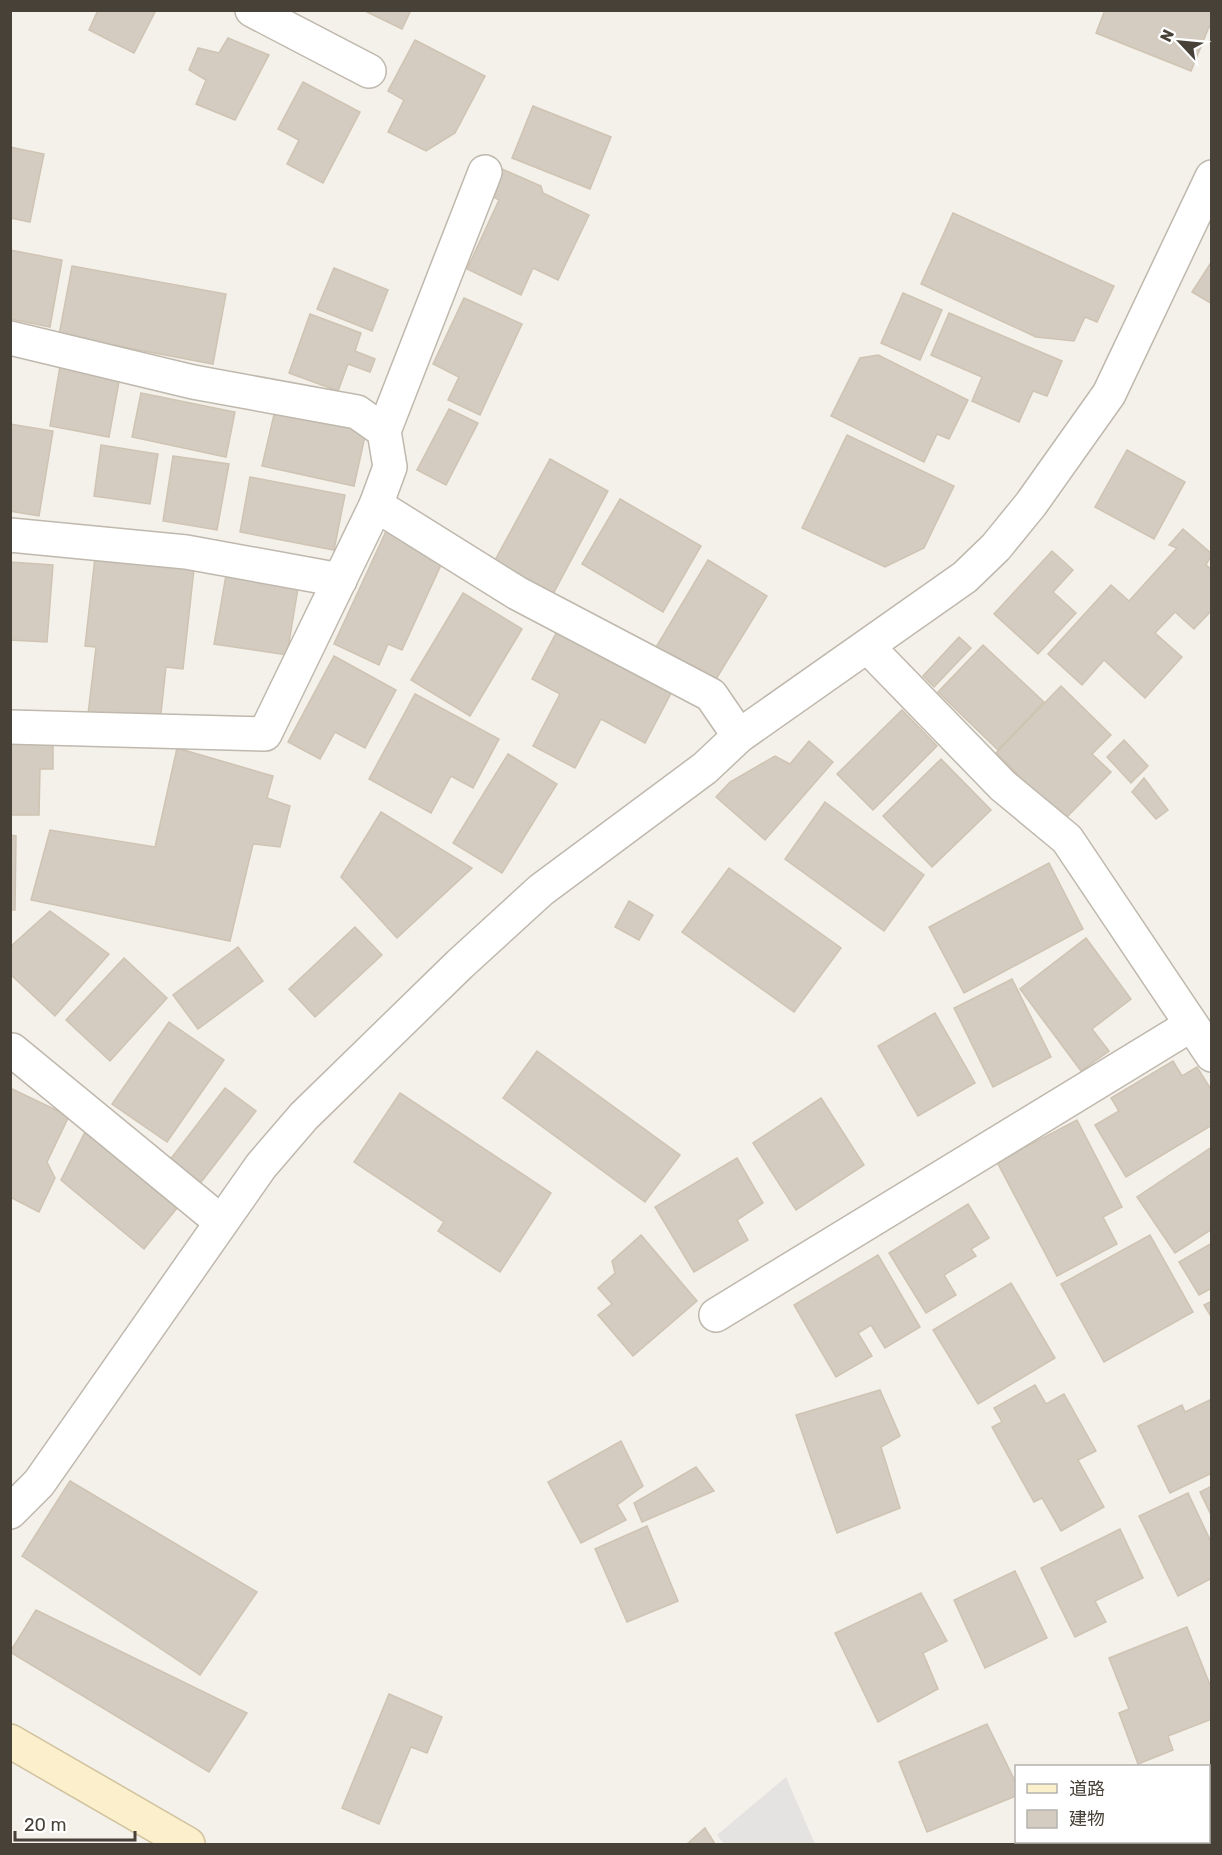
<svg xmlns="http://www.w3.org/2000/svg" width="1222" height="1855" viewBox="0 0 1222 1855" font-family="Rubik,'Noto Sans JP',sans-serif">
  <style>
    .parking { fill: #e5e3e1 }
    .building { fill: #d4ccc0; stroke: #cfc4b3; stroke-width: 1.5 }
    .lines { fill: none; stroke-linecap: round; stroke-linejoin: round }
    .street-casing { stroke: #bfb8ad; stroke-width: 36 }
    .secondary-casing { stroke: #d0c29c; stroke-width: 36 }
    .street { stroke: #fff; stroke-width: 33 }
    .secondary { stroke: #fbefcc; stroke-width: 33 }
  </style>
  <rect width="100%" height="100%" fill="#f4f0ea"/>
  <path class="parking" d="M786 1777 815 1844H724L717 1835Z"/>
  <g class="building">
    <path d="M98 10H156L134 53 89 30Z"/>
    <path d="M363 10H411L402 29Z"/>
    <path d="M1105 10H1212V28L1209 27 1191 71 1096 33Z"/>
    <path d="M228 38 269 55 235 120 196 104 206 80 189 70 198 48 219 53Z"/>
    <path d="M415 40 485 76 455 133 426 151 388 132 404 100 388 91Z"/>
    <path d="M303 82 360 112 323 183 287 164 299 140 278 129Z"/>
    <path d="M533 106 611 137 590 189 512 158Z"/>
    <path d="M10 147 44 154 30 222 10 218Z"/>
    <path d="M502 169 541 186 543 193 589 215 558 280 533 268 521 295 467 269 499 200 490 195Z"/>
    <path d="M953 213 1114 286 1097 322 1085 317 1074 341 1036 337 921 284Z"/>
    <path d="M10 250 62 260 50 327 10 319Z"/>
    <path d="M1212 261V304L1192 292Z"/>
    <path d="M72 266 226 294 213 364 59 335Z"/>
    <path d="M334 268 388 290 372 331 317 309Z"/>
    <path d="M903 293 942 310 920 360 881 343Z"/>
    <path d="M464 298 522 324 480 415 448 400 459 377 433 364Z"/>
    <path d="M949 313 1062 361 1047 396 1033 391 1019 422 972 401 982 377 931 355Z"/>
    <path d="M310 314 361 333 355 351 375 359 370 372 348 364 338 391 289 373Z"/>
    <path d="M878 355 968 400 949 439 937 434 924 462 831 416 860 358Z"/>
    <path d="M60 366 120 376 109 437 50 426Z"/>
    <path d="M141 393 235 412 226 457 132 437Z"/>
    <path d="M276 406 367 427 354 486 262 466Z"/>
    <path d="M449 409 478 423 446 485 417 470Z"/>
    <path d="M10 424 53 431 39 516 10 511Z"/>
    <path d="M847 435 954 486 924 548 885 567 802 528Z"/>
    <path d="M101 445 158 454 150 504 94 496Z"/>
    <path d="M1127 450 1185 482 1154 539 1095 507Z"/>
    <path d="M173 456 229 464 217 530 163 521Z"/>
    <path d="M550 459 608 491 552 596 493 564Z"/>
    <path d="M250 477 345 495 334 550 240 532Z"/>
    <path d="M620 499 701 546 663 612 582 564Z"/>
    <path d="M388 527 446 554 402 650 388 644 379 665 334 644Z"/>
    <path d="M1183 529 1212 554 1206 565 1212 570V610L1194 629 1175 612 1155 633 1182 657 1145 698 1104 660 1082 685 1048 654 1111 585 1129 601 1177 548 1169 545Z"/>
    <path d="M1052 551 1073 570 1053 592 1076 613 1038 654 994 614Z"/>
    <path d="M95 557 194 569 183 669 166 667 160 722 88 714 96 647 85 646Z"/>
    <path d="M708 560 767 596 713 684 655 649Z"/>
    <path d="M10 562 53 565 47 642 10 640Z"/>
    <path d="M226 575 298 588 287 655 214 644Z"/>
    <path d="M463 593 522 629 470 716 411 680Z"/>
    <path d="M564 618 679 678 645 743 601 719 575 768 533 746 560 694 532 679Z"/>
    <path d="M959 637 971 648 934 687 923 676Z"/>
    <path d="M983 645 1044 702 998 750 938 692Z"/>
    <path d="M334 656 396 690 365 748 335 732 320 759 288 742Z"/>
    <path d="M1061 686 1111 735 1092 754 1111 772 1064 820 996 753Z"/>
    <path d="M415 694 499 739 473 788 451 776 431 813 369 779Z"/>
    <path d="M902 710 937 746 873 810 837 774Z"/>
    <path d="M1124 740 1148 766 1131 783 1107 757Z"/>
    <path d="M10 741 53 742V769H40L39 815H10Z"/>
    <path d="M809 741 833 762 765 840 716 797 730 782 775 756 790 764Z"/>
    <path d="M177 748 273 776 267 798 290 806 280 847 253 844 230 941 31 900 50 830 155 847Z"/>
    <path d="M508 754 557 784 502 873 453 843Z"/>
    <path d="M941 759 991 810 932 867 883 816Z"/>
    <path d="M1144 778 1168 810 1156 819 1132 792Z"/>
    <path d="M825 802 924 875 884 931 785 859Z"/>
    <path d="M381 812 472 868 397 938 341 877Z"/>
    <path d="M10 835 16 836 15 910H10Z"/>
    <path d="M1049 863 1083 929 964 993 929 927Z"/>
    <path d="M729 868 841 948 794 1012 682 932Z"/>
    <path d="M629 901 653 915 639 940 615 927Z"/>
    <path d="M50 911 109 954 55 1016 10 974V947Z"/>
    <path d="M355 927 382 955 315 1017 289 989Z"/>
    <path d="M1086 938 1131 999 1092 1029 1109 1051 1081 1071 1020 989Z"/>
    <path d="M238 947 263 981 198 1029 173 995Z"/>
    <path d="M124 958 167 998 110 1061 66 1020Z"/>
    <path d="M1012 979 1051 1057 993 1087 954 1008Z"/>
    <path d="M935 1013 975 1083 918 1116 878 1046Z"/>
    <path d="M169 1022 224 1060 167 1142 112 1104Z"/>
    <path d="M537 1051 680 1155 645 1202 503 1098Z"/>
    <path d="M1173 1061 1182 1076 1197 1067 1212 1091V1125L1126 1177 1095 1125 1119 1111 1111 1098Z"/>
    <path d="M10 1088 69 1116 47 1162 55 1178 39 1212 10 1197Z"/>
    <path d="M225 1088 256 1111 199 1185 169 1161Z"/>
    <path d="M400 1093 551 1193 500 1272 438 1231 444 1222 354 1162Z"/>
    <path d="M821 1098 864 1165 796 1210 753 1143Z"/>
    <path d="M1077 1120 1122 1207 1103 1217 1117 1244 1057 1276 997 1162Z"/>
    <path d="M85 1132 177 1208 144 1249 61 1180Z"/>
    <path d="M1212 1147V1229L1175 1253 1137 1197Z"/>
    <path d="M737 1158 763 1203 737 1220 748 1240 694 1272 655 1207Z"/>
    <path d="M968 1204 989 1238 971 1249 976 1256 944 1275 956 1295 926 1313 889 1253Z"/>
    <path d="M641 1235 697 1301 633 1356 598 1315 612 1304 598 1288 615 1273 612 1261Z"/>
    <path d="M1150 1235 1193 1312 1104 1362 1061 1284Z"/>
    <path d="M1212 1243V1288L1199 1295 1179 1262Z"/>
    <path d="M878 1255 920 1327 885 1348 871 1325 858 1333 872 1356 836 1377 794 1305Z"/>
    <path d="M1011 1283 1055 1358 978 1404 933 1330Z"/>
    <path d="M1212 1301V1318L1204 1305Z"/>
    <path d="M1035 1385 1046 1404 1064 1394 1096 1451 1078 1460 1104 1507 1061 1531 1042 1498 1034 1502 992 1427 1002 1422 994 1408Z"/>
    <path d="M880 1390 900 1436 881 1447 900 1508 837 1533 796 1415Z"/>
    <path d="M1212 1399V1473L1170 1493 1138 1426 1182 1405 1185 1412Z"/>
    <path d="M621 1441 643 1486 617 1505 626 1520 581 1543 548 1482Z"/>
    <path d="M696 1467 714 1491 642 1522 634 1503Z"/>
    <path d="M70 1481 257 1592 200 1675 22 1556Z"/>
    <path d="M1212 1486V1517L1200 1492Z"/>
    <path d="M1188 1493 1212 1544V1578L1178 1596 1139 1516Z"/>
    <path d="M647 1526 678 1601 627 1622 595 1549Z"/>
    <path d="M1120 1529 1143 1578 1095 1601 1106 1622 1075 1637 1041 1568Z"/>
    <path d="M1015 1571 1047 1638 985 1668 954 1600Z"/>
    <path d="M921 1593 947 1641 923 1653 938 1689 878 1722 835 1633Z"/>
    <path d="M36 1610 247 1713 209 1772 10 1652Z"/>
    <path d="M1187 1627 1212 1690V1719L1168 1736 1173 1750 1138 1764 1119 1713 1129 1709 1109 1658Z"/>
    <path d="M389 1694 442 1717 427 1753 411 1747 379 1824 342 1808Z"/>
    <path d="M987 1724 1016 1783V1796L927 1832 899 1762Z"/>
    <path d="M705 1828 715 1844H687Z"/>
  </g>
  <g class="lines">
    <g class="street-casing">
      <g id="street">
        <path d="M252 10 369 71"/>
        <path d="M10 338 193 382 357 412 384 431"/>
        <path d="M376 505 517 593 711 695 739 736"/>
        <path d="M10 535 186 552 340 580"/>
        <path d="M868 647 1003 786 1067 839 1212 1055"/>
        <path d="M10 727 265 734 376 505 390 467 384 431 485 172"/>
        <path d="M12 1050 220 1221"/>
        <path d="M716 1315 1191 1025"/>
        <path d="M10 1512 39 1483 261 1166 304 1116 460 964 541 890 705 768 739 736 965 577 996 547 1031 504 1109 394 1212 177"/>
      </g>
    </g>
    <g class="secondary-casing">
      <path id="secondary" d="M10 1741 188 1844"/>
    </g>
    <use href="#street" class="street"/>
    <use href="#secondary" class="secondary"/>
  </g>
  <rect width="1222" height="1855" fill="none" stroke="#474138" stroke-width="24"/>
  <rect x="1015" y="1765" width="195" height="78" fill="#ffffff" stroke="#b5b3af" stroke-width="1.5"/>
  <rect x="1027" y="1784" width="30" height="9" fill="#fbefcc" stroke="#b5b3af" stroke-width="1.5"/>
  <text x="1069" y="1795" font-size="18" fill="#474138">道路</text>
  <rect x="1027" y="1810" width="30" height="18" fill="#d4ccc0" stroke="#b5b3af" stroke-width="1.5"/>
  <text x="1069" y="1825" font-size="18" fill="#474138">建物</text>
  <g transform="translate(1180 42) rotate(296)" stroke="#ffffff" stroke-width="4.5" paint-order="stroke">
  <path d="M0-4.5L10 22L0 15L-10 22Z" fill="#474138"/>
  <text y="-9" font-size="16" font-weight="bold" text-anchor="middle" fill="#474138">N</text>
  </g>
  <path d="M15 1831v9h120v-9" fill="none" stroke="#474138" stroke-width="3"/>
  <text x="24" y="1831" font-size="18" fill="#474138" stroke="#ffffff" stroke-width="4.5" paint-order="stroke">20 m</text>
</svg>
